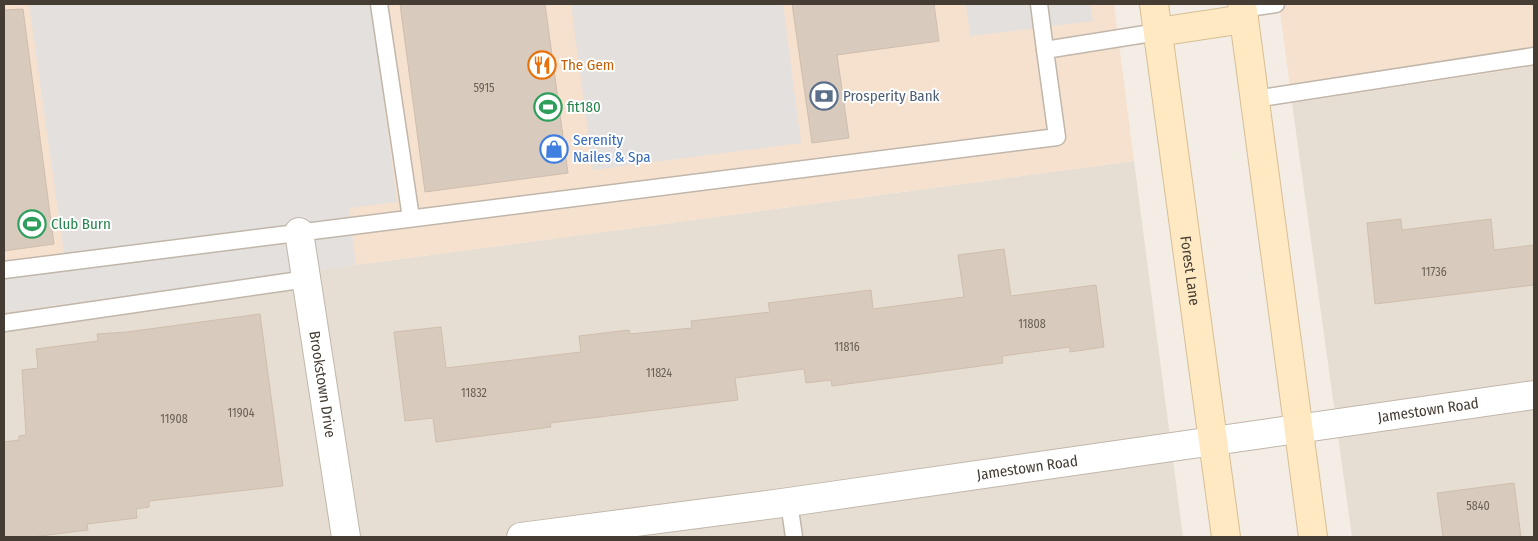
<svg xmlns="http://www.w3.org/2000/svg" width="1538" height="541" viewBox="0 0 1538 541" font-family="'Fira Sans Condensed',sans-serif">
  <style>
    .residential { fill: #e7ded3 }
    .commercial { fill: #f6e1cf }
    .parking { fill: #e3e0dd }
    .building { fill: #d8cabd; stroke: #cfbead }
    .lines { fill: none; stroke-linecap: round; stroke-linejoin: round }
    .lane-casing { stroke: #c1b6aa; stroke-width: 19 }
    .street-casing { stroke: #c1b6aa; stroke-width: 30 }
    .secondary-casing { stroke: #d7be95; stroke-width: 30 }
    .lane { stroke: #fff; stroke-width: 16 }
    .street { stroke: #fff; stroke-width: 28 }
    .secondary { stroke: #ffe9c2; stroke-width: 28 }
    .labels { text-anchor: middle; stroke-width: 4; stroke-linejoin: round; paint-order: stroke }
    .number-label { font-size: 12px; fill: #6a6056 }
    .food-label { font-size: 15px; fill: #c56008; stroke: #fff; text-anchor: start }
    .service-label { font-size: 15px; fill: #4e5e75; stroke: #fff; text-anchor: start }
    .leisure-label { font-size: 15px; fill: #27864d; stroke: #fff; text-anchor: start }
    .shop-label { font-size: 15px; fill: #366cbe; stroke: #fff; text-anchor: start }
    .street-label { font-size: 15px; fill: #453d34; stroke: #fff }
  </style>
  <rect width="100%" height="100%" fill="#f3ede5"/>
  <g class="residential">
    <path d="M1534 66V537H1352L1292 103Z"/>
    <path d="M1134 161 1183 537H4V312Z"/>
  </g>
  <g class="commercial">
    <path d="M4 4H1114L1134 161 4 312Z"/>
    <path d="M1279 4H1534V66L1292 103Z"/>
  </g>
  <g class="parking">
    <path d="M29 4H371L397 202 349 208 356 265 4 312V263L64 254Z"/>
    <path d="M571 4H783L801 143 593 170Z"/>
    <path d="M966 4H1090L1093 21 970 36Z"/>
  </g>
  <g class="building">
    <path d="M400 4H545L568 173 425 192Z"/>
    <path d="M792 4H934L939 41 837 55 849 138 812 143Z"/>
    <path d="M23 9 54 244 4 251V10Z"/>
    <path d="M1401 219 1402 230 1491 219 1494 250 1534 245V285L1375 304 1367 223Z"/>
    <path d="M1004 249 1011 296 1096 285 1104 347 1070 352V347L1002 356 1003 363 832 386 831 380 806 383 804 369 735 378 738 400 550 423 551 427 436 442 433 418 405 421 394 332 441 327 446 368 581 352 579 336 629 330 630 334 692 328 691 321 770 312 768 303 871 290 873 309 964 297 958 255Z"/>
    <path d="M260 314 283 486 149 501V507L136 509 137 518 87 524 88 530 32 537H4V442L19 440V436L26 435 22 370 38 368 36 349 98 341 97 334 127 332Z"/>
    <path d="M1514 483 1521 537H1443L1437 493Z"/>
  </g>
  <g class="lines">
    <g class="lane-casing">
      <g id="lane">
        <path d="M379 4 411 218"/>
        <path d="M1039 4 1045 50"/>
        <path d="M1242 9 1276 4"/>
        <path d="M1255 99 1534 56"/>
        <path d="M4 270 1057 137 1045 50 1158 32"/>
        <path d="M4 323 307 279"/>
        <path d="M789 502 794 537"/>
      </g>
    </g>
    <g class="street-casing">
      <g id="street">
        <path id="s1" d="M299 232 346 537"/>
        <path id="s2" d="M521 537 789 502 1534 395"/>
      </g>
    </g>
    <g class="secondary-casing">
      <g id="secondary">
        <path id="s3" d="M1154 4 1226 537"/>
        <path d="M1242 4 1313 537"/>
        <path d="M1158 32 1244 19"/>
      </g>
    </g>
    <use href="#lane" class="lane"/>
    <use href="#street" class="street"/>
    <use href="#secondary" class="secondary"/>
  </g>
  <defs>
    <g id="restaurant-ring" transform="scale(1.4375)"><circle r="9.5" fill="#fff" stroke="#e8710a" stroke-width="1.5"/><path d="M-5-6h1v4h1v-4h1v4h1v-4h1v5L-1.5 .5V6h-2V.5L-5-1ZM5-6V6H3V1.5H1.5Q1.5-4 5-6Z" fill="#e8710a"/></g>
    <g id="bank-ring" transform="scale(1.4375)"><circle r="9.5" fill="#fff" stroke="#5c6f8a" stroke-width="1.5"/><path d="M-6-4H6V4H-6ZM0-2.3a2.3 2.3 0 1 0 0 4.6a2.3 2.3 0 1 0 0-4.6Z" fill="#5c6f8a"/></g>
    <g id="stadium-ring" transform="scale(1.4375)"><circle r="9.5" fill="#fff" stroke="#2e9e5b" stroke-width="1.5"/><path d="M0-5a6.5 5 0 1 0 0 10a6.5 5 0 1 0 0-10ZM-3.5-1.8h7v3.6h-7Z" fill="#2e9e5b"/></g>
    <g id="shop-ring" transform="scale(1.4375)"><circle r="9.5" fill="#fff" stroke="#3f7fe0" stroke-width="1.5"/><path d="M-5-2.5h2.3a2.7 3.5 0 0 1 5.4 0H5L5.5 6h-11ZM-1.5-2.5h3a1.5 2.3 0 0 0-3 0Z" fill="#3f7fe0"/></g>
  </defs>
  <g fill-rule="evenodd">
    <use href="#restaurant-ring" x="542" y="65"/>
    <use href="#bank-ring" x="824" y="96"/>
    <use href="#stadium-ring" x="548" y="107"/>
    <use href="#shop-ring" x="554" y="149"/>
    <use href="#stadium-ring" x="32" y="224"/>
  </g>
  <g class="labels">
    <g class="number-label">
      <text x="484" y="92">5915</text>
      <text x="1434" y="276">11736</text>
      <text x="1032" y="328">11808</text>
      <text x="847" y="351">11816</text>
      <text x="659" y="377">11824</text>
      <text x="474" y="397">11832</text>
      <text x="241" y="417">11904</text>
      <text x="174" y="423">11908</text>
      <text x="1478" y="510">5840</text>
    </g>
    <g class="food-label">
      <text x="561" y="70">The Gem</text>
    </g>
    <g class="service-label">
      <text x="843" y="101">Prosperity Bank</text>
    </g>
    <g class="leisure-label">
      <text x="567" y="112">fit180</text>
      <text x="51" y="229">Club Burn</text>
    </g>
    <g class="shop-label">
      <text x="573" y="145">Serenity<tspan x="573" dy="17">Nailes &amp; Spa</tspan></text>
    </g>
    <g class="street-label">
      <text dy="5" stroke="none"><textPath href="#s3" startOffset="269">Forest Lane</textPath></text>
      <text dy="5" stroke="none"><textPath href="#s1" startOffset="154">Brookstown Drive</textPath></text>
      <text dy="5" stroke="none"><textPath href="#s2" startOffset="916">Jamestown Road</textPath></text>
      <text dy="5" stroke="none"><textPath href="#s2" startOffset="511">Jamestown Road</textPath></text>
    </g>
  </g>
  <rect width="1538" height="541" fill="none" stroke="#453d34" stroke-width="10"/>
</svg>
